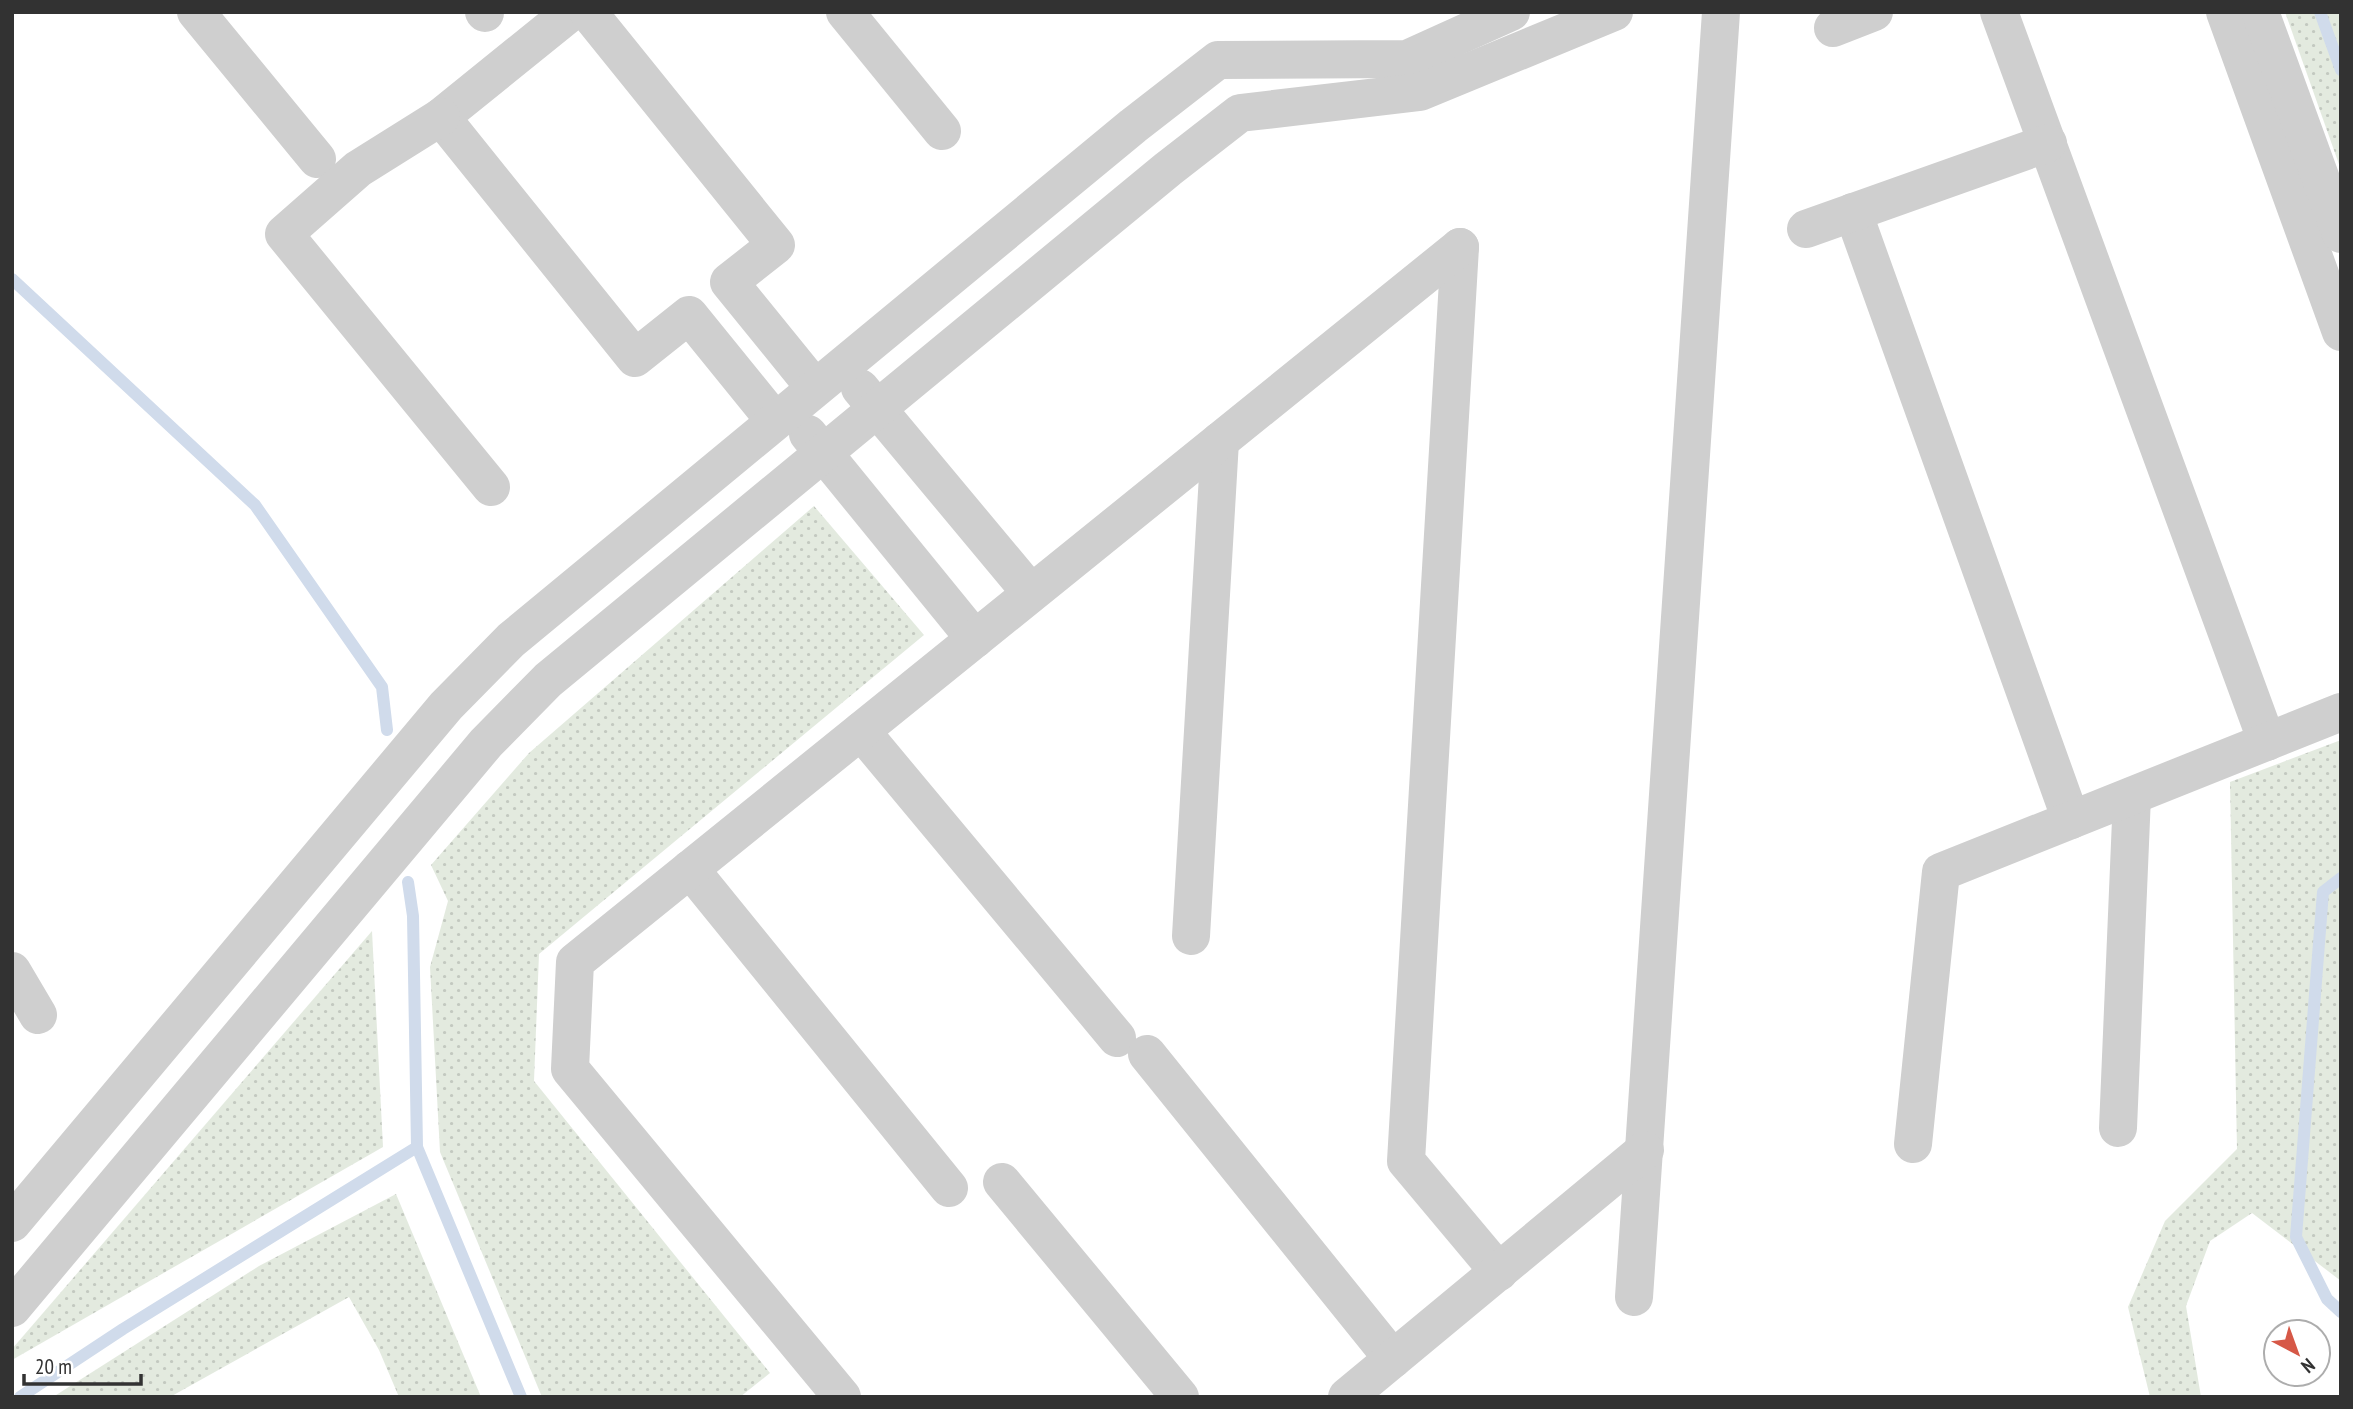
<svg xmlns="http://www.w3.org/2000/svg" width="2353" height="1409" viewBox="0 0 2353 1409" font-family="'PT Sans Narrow',sans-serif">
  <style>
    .green { fill: url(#green-dots) }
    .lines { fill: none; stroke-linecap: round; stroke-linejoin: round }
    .stream { stroke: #d0dbeb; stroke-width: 12 }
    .minor { stroke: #cfcfcf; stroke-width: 38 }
  </style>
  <defs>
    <pattern id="green-dots" width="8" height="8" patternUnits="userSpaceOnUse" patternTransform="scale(1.75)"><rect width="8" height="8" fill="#e3eadf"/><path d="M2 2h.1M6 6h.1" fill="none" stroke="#c3c9c0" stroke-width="1.8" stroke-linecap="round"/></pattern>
  </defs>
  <rect width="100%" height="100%" fill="#fff"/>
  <g class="green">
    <path d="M2285 12H2341V170Z"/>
    <path d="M814 506 924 635 539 954 534 1081 770 1373 740 1397H542L440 1152 430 967 448 901 431 865 529 753Z"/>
    <path d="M2341 740V1281L2252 1213 2210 1241 2186 1306 2201 1397H2150L2128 1307 2165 1221 2237 1149 2230 782Z"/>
    <path d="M372 931 383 1147 12 1360V1349Z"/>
    <path d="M396 1194 481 1397H399L379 1350 349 1297 170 1397H53L259 1266Z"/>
  </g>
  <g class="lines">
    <g class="stream">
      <path d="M2320 12 2341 70"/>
      <path d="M12 279 255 505 382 687 387 730"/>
      <path d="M2341 878 2323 892 2296 1237 2327 1299 2341 1312"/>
      <path d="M417 1147 521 1397"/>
      <path d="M20 1397 123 1329 417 1147 413 916 408 882"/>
    </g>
    <g class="minor">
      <path d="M196 12 317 159"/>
      <path d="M484 12 485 13"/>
      <path d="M571 12 441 117 635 358 689 315 775 421"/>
      <path d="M588 12 776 245 729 282 815 388"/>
      <path d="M845 12 942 131"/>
      <path d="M1999 12 2267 742"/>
      <path d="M2225 12 2341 332"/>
      <path d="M2260 12 2341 234"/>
      <path d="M1833 28 1874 12"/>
      <path d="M441 117 358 169 284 234 491 487"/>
      <path d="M1853 212 2071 820"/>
      <path d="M1806 229 2048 143"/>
      <path d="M1460 247 1406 1161 1499 1272"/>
      <path d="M860 388 1031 593"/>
      <path d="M808 434 975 639"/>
      <path d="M861 731 1117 1038"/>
      <path d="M690 869 949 1188"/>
      <path d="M1191 936 1220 441"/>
      <path d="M12 971 38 1015"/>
      <path d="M1147 1054 1393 1359"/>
      <path d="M2118 1128 2132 796"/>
      <path d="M1913 1144 1941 872 2341 712"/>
      <path d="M1002 1182 1180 1397"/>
      <path d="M12 1223 446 706 511 640 1133 126 1218 60 1407 59 1511 12"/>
      <path d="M1634 1297 1721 12"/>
      <path d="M12 1308 486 743 548 680 1168 169 1240 113 1420 92 1614 12"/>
      <path d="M842 1397 570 1069 575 962 1460 247"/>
      <path d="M1347 1397 1645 1150"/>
    </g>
  </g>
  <rect width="2353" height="1409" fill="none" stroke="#323232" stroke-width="28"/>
  <g transform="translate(2297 1353) rotate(139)"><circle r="33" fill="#ffffff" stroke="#adadad" stroke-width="2"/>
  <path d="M0-5L12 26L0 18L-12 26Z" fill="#d65847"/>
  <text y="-10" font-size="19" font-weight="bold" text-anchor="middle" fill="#323232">N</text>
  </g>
  <path d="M24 1374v10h117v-10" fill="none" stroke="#323232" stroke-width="3.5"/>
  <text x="35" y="1374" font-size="21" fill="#323232" stroke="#ffffff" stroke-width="5" paint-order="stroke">20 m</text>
</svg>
